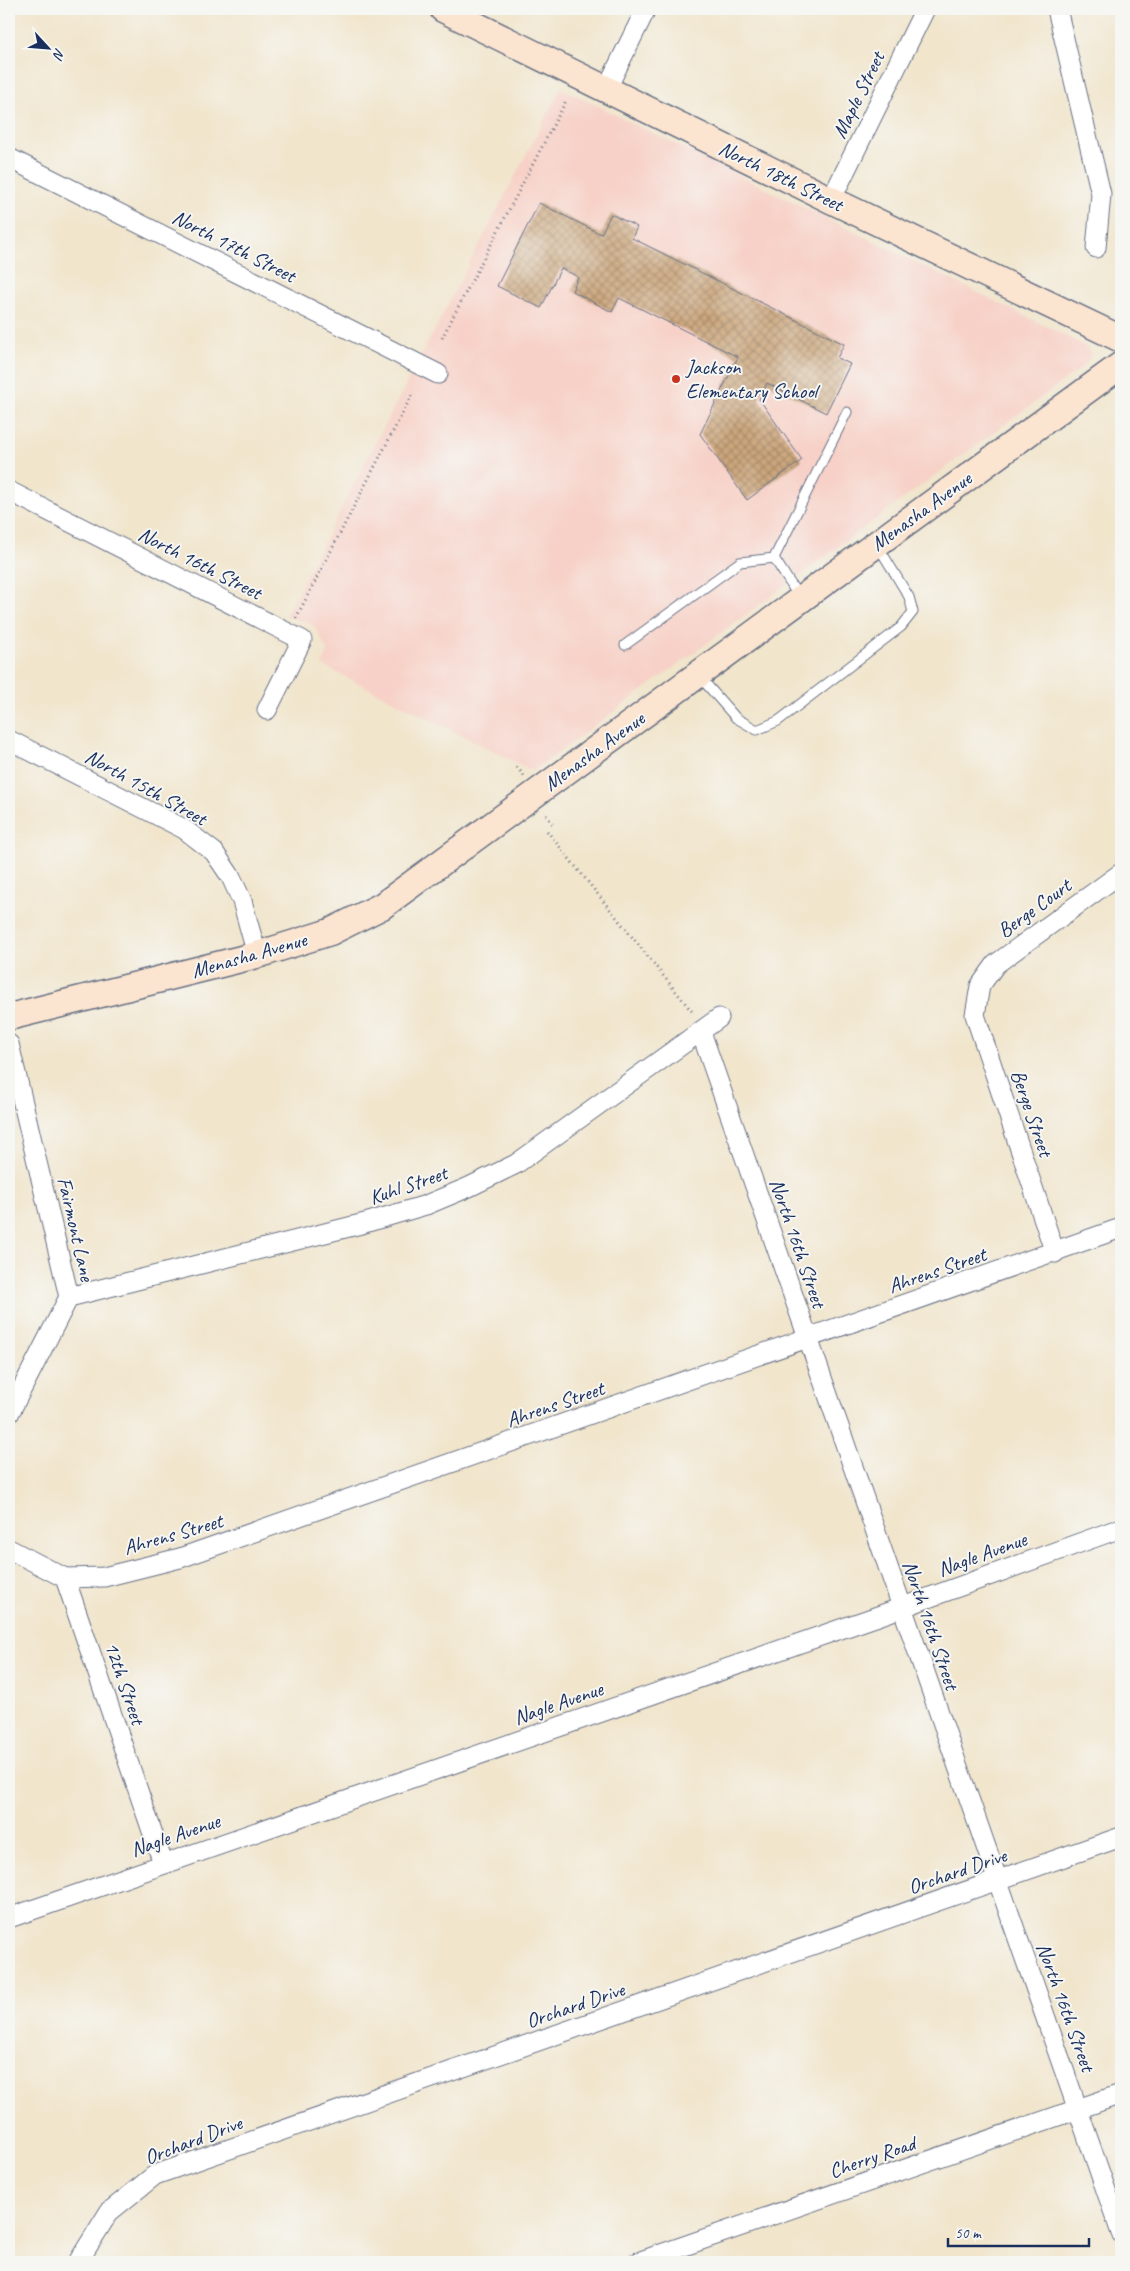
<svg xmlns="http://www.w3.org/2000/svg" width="1130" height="2271" viewBox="0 0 1130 2271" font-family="Caveat,sans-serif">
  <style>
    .built { fill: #f7d1c7 }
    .building { fill: url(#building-cross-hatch) }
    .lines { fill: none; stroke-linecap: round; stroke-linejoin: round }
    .lane-casing { stroke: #666f84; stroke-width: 11 }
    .street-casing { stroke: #666f84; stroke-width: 21 }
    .secondary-casing { stroke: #666f84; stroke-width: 29 }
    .path { stroke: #666f84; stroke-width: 3; stroke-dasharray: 1 4; stroke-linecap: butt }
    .lane { stroke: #fff; stroke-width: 9 }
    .street { stroke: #fff; stroke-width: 19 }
    .secondary { stroke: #fce5d0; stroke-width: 26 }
    .poi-dot { fill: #c8321e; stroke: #f6f6f2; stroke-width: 2 }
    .labels { text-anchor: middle; stroke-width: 4; stroke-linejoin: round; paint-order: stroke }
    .street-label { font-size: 21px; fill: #1b2f5e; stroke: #f6f6f2 }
    .poi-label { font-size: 21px; fill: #1b2f5e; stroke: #f6f6f2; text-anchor: start }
  </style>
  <defs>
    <pattern id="building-cross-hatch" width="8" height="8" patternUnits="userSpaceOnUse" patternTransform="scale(1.25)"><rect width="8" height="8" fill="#cca67b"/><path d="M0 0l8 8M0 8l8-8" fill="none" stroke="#a58868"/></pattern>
  </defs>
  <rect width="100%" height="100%" fill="#f6f6f2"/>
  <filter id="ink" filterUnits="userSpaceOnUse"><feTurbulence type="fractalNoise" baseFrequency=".02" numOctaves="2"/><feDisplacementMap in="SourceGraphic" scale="10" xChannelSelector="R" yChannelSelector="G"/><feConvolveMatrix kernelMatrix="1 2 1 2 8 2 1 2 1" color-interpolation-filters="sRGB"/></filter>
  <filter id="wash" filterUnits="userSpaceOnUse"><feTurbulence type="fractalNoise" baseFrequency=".0096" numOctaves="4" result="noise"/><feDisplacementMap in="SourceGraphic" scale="20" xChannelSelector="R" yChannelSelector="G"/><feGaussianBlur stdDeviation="1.12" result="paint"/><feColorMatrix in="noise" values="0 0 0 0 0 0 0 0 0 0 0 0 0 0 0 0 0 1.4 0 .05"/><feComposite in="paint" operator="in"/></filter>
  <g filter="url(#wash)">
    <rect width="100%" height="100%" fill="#f1e5cc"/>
    <path class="built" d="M561 88 1074 340 1086 347 1090 352V358L1084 366 533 771 322 665 328 653 317 630 310 623 285 616Z"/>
    <g id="blocks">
      <path class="building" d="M539 203 601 234 611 214 637 227 632 238 844 344 837 358 850 364 826 413 767 383 759 399 802 460 747 500 700 434 738 357 619 298 612 312 572 291 578 277 561 268 541 308 497 286Z"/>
    </g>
  </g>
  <g filter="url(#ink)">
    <use href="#blocks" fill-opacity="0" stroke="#666f84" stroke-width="1"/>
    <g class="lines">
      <g class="lane-casing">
        <g id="lane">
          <path d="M774 558 847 412"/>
          <path d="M625 645 740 562 774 558 799 597"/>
          <path d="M700 677 736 718 757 730 778 721 901 627 913 612 909 597 878 546"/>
        </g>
      </g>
      <g class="street-casing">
        <g id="street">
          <path d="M1057 9 1101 194 1096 248"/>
          <path d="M606 90 646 9"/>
          <path d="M9 158 438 374"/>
          <path d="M831 200 925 9"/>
          <path d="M9 491 302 640 267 710"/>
          <path d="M9 740 184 829 214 852 231 877 242 901 257 955"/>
          <path d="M701 1032 1121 2233"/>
          <path d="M9 1044 69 1297 9 1414"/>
          <path d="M1055 1253 975 1015 980 986 996 964 1121 873"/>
          <path d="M69 1297 365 1223 426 1205 469 1187 516 1164 719 1018"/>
          <path d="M9 1549 65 1578 163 1863"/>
          <path d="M65 1578 104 1577 180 1558 1121 1228"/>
          <path d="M9 1918 878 1616 1121 1528"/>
          <path d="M78 2262 109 2212 155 2175 1121 1837"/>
          <path d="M638 2262 1121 2094"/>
        </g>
      </g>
      <g class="secondary-casing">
        <g id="secondary">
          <path d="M443 9 831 200 1121 339"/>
          <path d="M9 1017 257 955 330 932 382 906 1121 365"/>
        </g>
      </g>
      <g class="path">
        <path d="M442 338 567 99"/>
        <path d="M296 618 412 395"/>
        <path d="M517 767 524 776"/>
        <path d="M546 815 554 826"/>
        <path d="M547 831 694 1014"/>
      </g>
      <use href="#lane" class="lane"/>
      <use href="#street" class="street"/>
      <use href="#secondary" class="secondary"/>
    </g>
  </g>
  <circle class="poi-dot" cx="676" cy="379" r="5"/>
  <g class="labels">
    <g class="street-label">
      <text transform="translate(858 95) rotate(-64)" y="7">Maple Street</text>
      <text transform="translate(781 176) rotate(26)" y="7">North 18th Street</text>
      <text transform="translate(234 246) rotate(27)" y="7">North 17th Street</text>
      <text transform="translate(921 511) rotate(-36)" y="7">Menasha Avenue</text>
      <text transform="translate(200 563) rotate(27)" y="7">North 16th Street</text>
      <text transform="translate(594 751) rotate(-36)" y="7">Menasha Avenue</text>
      <text transform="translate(146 787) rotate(29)" y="7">North 15th Street</text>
      <text transform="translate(1034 908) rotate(-36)" y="7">Berge Court</text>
      <text transform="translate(249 955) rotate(-16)" y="7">Menasha Avenue</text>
      <text transform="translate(1032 1113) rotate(71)" y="7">Berge Street</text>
      <text transform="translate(408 1185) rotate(-19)" y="7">Kuhl Street</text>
      <text transform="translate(76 1229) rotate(77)" y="7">Fairmont Lane</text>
      <text transform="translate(798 1243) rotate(71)" y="7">North 16th Street</text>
      <text transform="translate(937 1270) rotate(-19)" y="7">Ahrens Street</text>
      <text transform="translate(555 1404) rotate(-19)" y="7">Ahrens Street</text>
      <text transform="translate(173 1534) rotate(-16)" y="7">Ahrens Street</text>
      <text transform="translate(982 1554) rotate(-20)" y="7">Nagle Avenue</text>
      <text transform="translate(931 1625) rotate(71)" y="7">North 16th Street</text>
      <text transform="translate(125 1683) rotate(71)" y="7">12th Street</text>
      <text transform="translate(558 1703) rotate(-19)" y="7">Nagle Avenue</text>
      <text transform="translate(175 1835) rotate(-19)" y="7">Nagle Avenue</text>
      <text transform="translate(957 1871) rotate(-19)" y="7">Orchard Drive</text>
      <text transform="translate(575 2005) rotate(-19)" y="7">Orchard Drive</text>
      <text transform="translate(1066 2007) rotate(70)" y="7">North 16th Street</text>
      <text transform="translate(193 2140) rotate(-21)" y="7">Orchard Drive</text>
      <text transform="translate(872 2157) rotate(-19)" y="7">Cherry Road</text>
    </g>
    <g class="poi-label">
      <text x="686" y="374">Jackson<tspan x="686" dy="24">Elementary School</tspan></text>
    </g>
  </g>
  <rect width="1130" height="2271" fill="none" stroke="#f6f6f2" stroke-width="30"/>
  <g transform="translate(48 48) rotate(116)" stroke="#f6f6f2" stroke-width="4" paint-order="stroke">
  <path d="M0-4L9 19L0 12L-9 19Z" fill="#1b2f5e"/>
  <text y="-8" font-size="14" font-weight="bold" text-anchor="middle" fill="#1b2f5e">N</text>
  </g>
  <path d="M948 2238v8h141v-8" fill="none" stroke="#1b2f5e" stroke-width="2.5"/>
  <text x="955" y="2238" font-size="15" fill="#1b2f5e" stroke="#f6f6f2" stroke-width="4" paint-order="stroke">50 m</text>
</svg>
